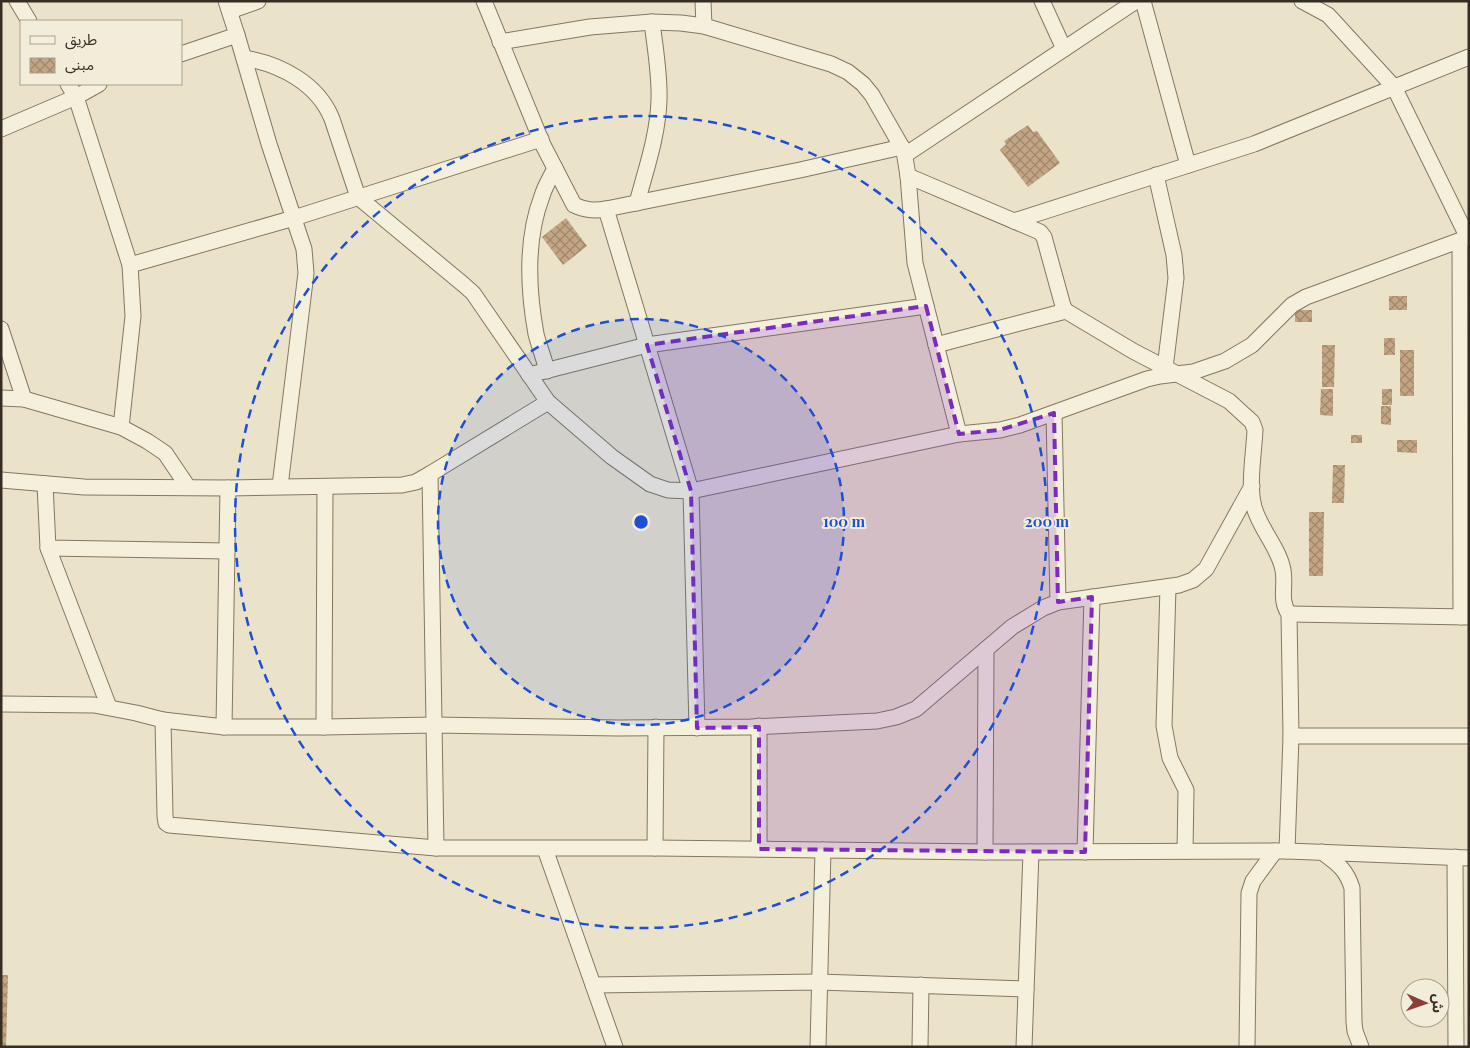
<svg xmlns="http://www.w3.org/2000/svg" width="1470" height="1048" viewBox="0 0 1470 1048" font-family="'Playfair Display','Noto Sans Arabic',serif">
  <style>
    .building { fill: url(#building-cross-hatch) }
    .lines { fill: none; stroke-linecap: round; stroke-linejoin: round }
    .street-casing { stroke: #847760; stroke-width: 17 }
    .street { stroke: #f5f0dc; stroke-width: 15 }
    .marked { fill: #7b2cbf; fill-opacity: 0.2; stroke: #7b2cbf; stroke-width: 4; stroke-dasharray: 10 6; stroke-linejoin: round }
    .ring { fill: none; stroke: #1d4ed8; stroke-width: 2.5; stroke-dasharray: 9 6 }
    .centre { fill: #1d4ed8; stroke: #f2edd8; stroke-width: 2.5 }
    .ring-label { font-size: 15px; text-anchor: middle; font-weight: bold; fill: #1d4ed8; stroke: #f2edd8; stroke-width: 4; stroke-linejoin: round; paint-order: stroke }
  </style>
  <defs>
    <pattern id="building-cross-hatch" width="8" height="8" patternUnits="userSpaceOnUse" patternTransform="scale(1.25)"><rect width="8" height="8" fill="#c3a583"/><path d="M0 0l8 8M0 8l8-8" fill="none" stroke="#9f876b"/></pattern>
  </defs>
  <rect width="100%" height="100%" fill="#eae3c9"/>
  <g class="building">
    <path d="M1028 125 1033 132 1037 131 1060 163 1028 187 1000 150 1006 144 1004 141Z"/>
    <path d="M566 218 587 246 563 265 542 237Z"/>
    <rect x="1389" y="296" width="18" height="14"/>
    <rect x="1295" y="310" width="17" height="12"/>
    <rect x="1384" y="338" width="11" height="17"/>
    <path d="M1322 345H1335L1334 387H1322Z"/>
    <rect x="1400" y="350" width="14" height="46"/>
    <path d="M1321 389H1333V416L1320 415Z"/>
    <rect x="1382" y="389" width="10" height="16"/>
    <path d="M1381 406H1391V425L1381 424Z"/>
    <rect x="1351" y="435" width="11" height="8"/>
    <path d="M1397 440H1417V453L1397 452Z"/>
    <path d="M1333 465H1345L1344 503H1332Z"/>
    <path d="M1309 512H1324L1323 576H1309Z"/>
    <path d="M1 975H8L6 1047H1Z"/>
  </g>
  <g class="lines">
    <g class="street-casing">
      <g id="street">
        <path d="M17 1 29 21"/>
        <path d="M226 1 237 35 269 144 304 249 306 273 280 486"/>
        <path d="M484 1 543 145 574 205C585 210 593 211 606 209L800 170 902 147"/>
        <path d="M703 1 704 26"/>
        <path d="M1042 1 1064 49"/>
        <path d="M1143 1 1188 165"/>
        <path d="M1302 1 1328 15 1394 87 1468 238"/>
        <path d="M230 11 258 1"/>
        <path d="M500 42 590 27 652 22 681 23 704 26 831 64 848 72 863 84 872 95 904 151 908 176 915 263 959 434"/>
        <path d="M181 54 237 35"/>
        <path d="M244 58C281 64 318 84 332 119L358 197 464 285 473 293 548 402 612 457 650 484 668 490 691 491 959 434 1000 430 1020 425 1147 379 1160 376 1193 372 1225 361 1252 345 1292 305 1306 297 1469 237"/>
        <path d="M99 84 76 97 130 265 133 316 121 427"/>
        <path d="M1 129 76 97 68 84"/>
        <path d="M905 155 1136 1"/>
        <path d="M1156 175 1174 255 1176 278 1165 368"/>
        <path d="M908 176 1040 232 1044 237 1063 306 1066 311 1133 351 1229 401 1252 422 1255 430C1254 453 1248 485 1254 507 1260 529 1279 548 1283 570 1286 586 1279 600 1289 614L1291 736 1287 851"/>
        <path d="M637 203C646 169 658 135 659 100 660 74 655 48 652 22"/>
        <path d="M606 209 691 491 697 728"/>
        <path d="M1014 221 1254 144 1469 57"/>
        <path d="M1460 242 1461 617"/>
        <path d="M130 265 294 218 541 139"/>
        <path d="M1 329 24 399"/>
        <path d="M936 345 1066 311"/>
        <path d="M547 371C544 358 539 346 536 334 528 290 526 238 542 196 545 186 551 177 555 168"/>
        <path d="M529 375 647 345 926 306"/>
        <path d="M1 398 24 399 121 427 147 441 165 453 188 487"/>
        <path d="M1054 413 1058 602"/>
        <path d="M430 474 436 848"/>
        <path d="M1 480 84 487 228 488 402 485 416 482 430 474 548 402"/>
        <path d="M45 484 48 548 227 551"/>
        <path d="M48 548 109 707"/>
        <path d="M1168 587 1164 726 1170 758 1186 790 1185 851"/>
        <path d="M1289 614 1469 617"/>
        <path d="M1 704 94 705 136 713 163 720 165 816 166 823 169 825 436 848H655L985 852 1287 851 1469 858"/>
        <path d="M163 720 224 727H324L434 725 618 728 751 727 877 721 896 717 916 709 1012 627 1043 608 1058 602 1179 585 1193 580 1206 569 1252 486"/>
        <path d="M224 727 228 488"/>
        <path d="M324 727 325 487"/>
        <path d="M1291 736H1469"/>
        <path d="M655 848 656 727"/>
        <path d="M545 849 615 1047"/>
        <path d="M759 849V726"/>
        <path d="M985 852 986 649"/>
        <path d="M1085 852 1092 597"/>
        <path d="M1322 852C1338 864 1346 869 1352 888L1354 1022 1355 1031 1361 1047"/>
        <path d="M1455 857 1456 1047"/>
        <path d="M593 985 819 982 1026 989"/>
        <path d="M818 1047 823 850"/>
        <path d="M920 1047 921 985"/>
        <path d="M1024 1047 1031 852"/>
        <path d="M1247 1047 1249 893 1253 881 1275 851"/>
      </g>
    </g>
    <use href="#street" class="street"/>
  </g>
  <path class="marked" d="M926 306 959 434 1000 430 1054 413 1058 602 1092 597 1085 852 759 849V727L697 728 691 491 647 345Z"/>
  <circle cx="641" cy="522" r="203" fill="#1d4ed8" fill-opacity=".12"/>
  <g class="ring">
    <circle cx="641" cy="522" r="203"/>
    <circle cx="641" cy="522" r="406"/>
  </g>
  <circle cx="641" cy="522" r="8" class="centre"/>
  <g class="ring-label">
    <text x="844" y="527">100 m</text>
    <text x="1047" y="527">200 m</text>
  </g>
  <rect width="1470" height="1048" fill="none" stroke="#362e22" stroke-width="5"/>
  <rect x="20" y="20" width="162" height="65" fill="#f2edd8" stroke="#a7a18f"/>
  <rect x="30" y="36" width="25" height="8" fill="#f5f0dc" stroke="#a7a18f"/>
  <text x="65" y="45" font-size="15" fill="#362e22">طريق</text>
  <rect x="30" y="58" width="25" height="15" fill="url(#building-cross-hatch)" stroke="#a7a18f"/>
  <text x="65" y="70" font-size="15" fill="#362e22">مبنى</text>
  <g transform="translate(1425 1003) rotate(92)"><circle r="24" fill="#f2edd8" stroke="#a7a18f"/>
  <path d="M0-4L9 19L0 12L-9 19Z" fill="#8c3f37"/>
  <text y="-8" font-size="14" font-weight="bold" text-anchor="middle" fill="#362e22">ش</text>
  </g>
</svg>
